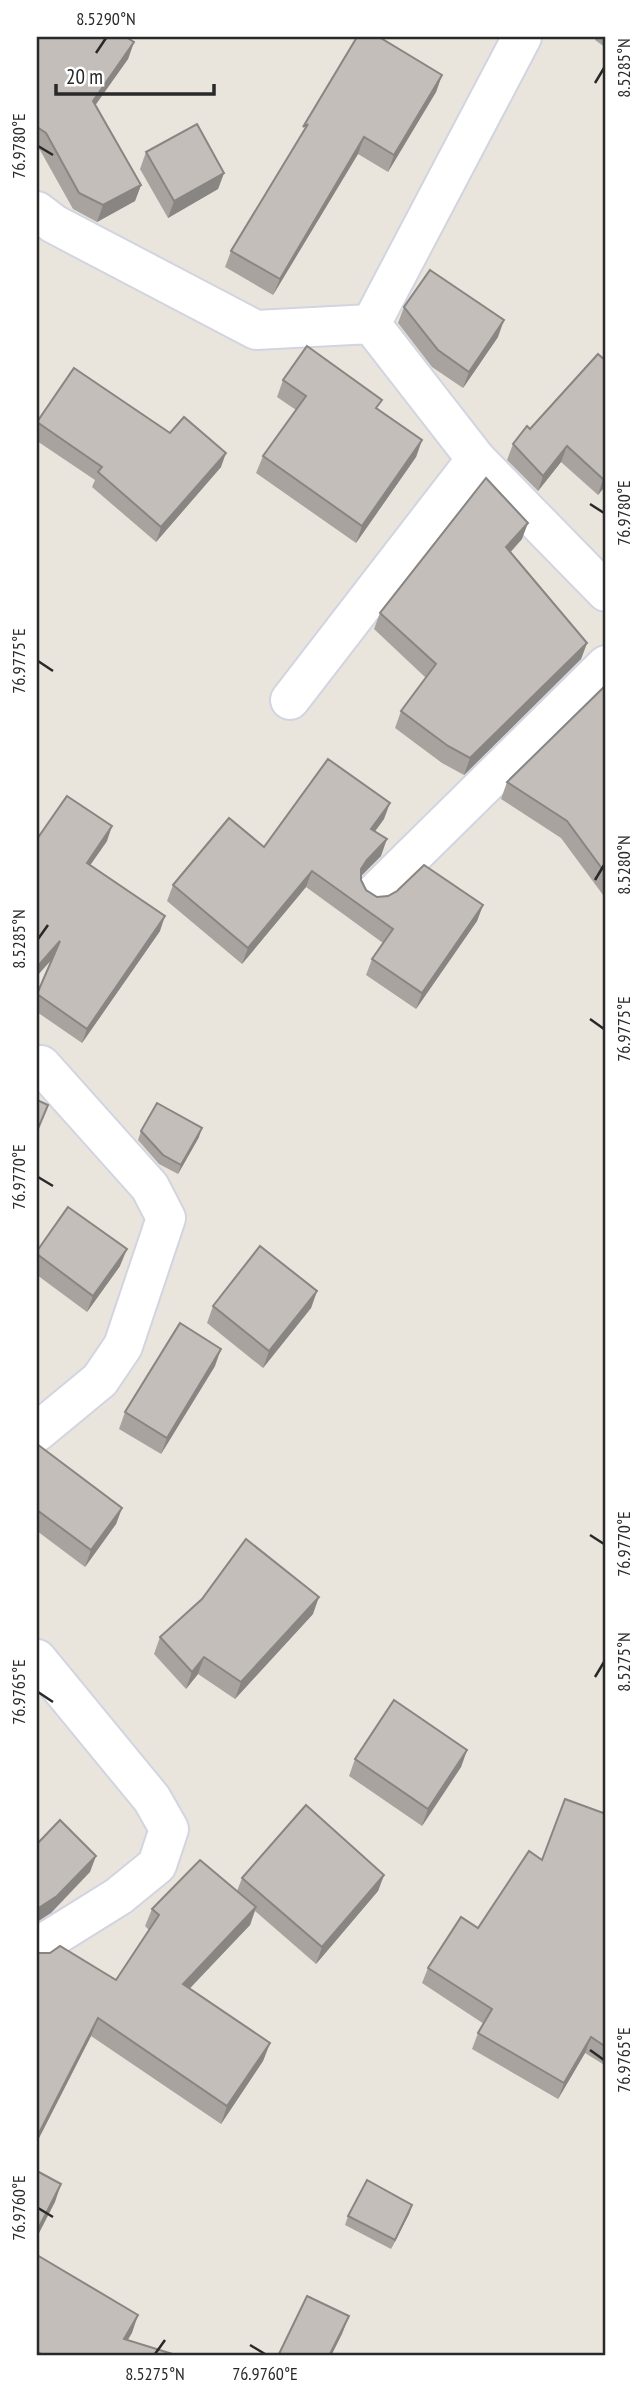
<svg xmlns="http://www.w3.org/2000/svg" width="643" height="2393" viewBox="0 0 643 2393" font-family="'PT Sans Narrow',sans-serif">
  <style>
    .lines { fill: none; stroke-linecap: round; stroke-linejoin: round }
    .minor-casing { stroke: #d2d4e1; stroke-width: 42 }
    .minor { stroke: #fff; stroke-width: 38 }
    .wall { fill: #a8a39f }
    .shaded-wall { fill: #888582 }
    .building { fill: #c3beb9; stroke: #888582; stroke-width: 2 }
    .ticks { fill: none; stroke: #292929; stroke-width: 2.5 }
    .neatline { fill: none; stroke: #292929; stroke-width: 2.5 }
    .ticks-label { font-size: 18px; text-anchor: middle; fill: #292929 }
  </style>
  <rect width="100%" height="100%" fill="#eae5dc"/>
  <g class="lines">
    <g class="minor-casing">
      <g id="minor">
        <path d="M37 211 54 224 256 330 371 324 476 459 606 592"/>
        <path d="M371 324 522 37"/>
        <path d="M290 700 476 459"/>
        <path d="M376 892 606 665"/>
        <path d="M37 1432 100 1380 123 1346 166 1218 150 1187 41 1065"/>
        <path d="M37 1659 152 1799 169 1829 157 1865 119 1896 42 1944 37 1950"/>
      </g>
    </g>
    <use href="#minor" class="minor"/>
  </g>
  <g class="wall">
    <path d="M37 37 134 42 128 59 95 105 141 185 135 201 97 222 73 209 40 150 37 148Z"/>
    <path d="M596 37H606V48L595 40Z"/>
    <path d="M442 75 436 92 388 172 358 154 273 295 225 267 231 251 299 140Z"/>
    <path d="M146 152 224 173 218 189 168 218 140 169Z"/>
    <path d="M404 307 498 337 463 388 432 367 398 323Z"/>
    <path d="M606 361V485L598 495 561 462 538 491 507 460 513 444Z"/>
    <path d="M283 380 379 410 422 440 416 457 356 543 256 473 263 456 296 410 277 397Z"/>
    <path d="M37 422 221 467 156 542 92 487 95 480 37 441Z"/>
    <path d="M522 539 510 552 587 643 581 659 464 775 442 763 395 728 401 711 426 678 374 629 380 613Z"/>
    <path d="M606 685V899L561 838 501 799 507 782Z"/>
    <path d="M384 819 375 831 381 856 361 876V880L366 890 377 897 483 905 477 921 416 1009 366 975 372 959 383 943 306 887 242 964 167 901 173 885 264 847Z"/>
    <path d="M37 839 107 841 90 865 160 931 82 1043 37 1012V994L53 958Z"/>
    <path d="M141 1131 199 1137 178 1174 159 1164 138 1140Z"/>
    <path d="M37 1251 120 1266 87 1312 37 1275Z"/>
    <path d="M317 1291 311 1308 263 1368 207 1323 213 1306Z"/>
    <path d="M215 1366 161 1454 119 1429 125 1412Z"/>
    <path d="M37 1444 122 1508 116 1524 85 1567 37 1531Z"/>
    <path d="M313 1614 235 1699 198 1674 186 1689 154 1654 160 1637Z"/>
    <path d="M467 1750 461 1767 422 1826 349 1776 355 1759Z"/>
    <path d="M606 1814V2066L585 2053 558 2099 472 2049 478 2033 484 2024 422 1983 428 1968 478 1928 542 1860Z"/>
    <path d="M384 1875 378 1891 316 1964 255 1911 250 1925 189 1988 270 2043 263 2061 221 2124 91 2036 37 2142 116 1980 149 1930 145 1926 152 1909 237 1891 242 1878Z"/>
    <path d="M412 2205 409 2214 391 2249 345 2225 348 2216Z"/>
  </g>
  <g class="shaded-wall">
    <path d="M134 42 128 59 87 117 93 101Z"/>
    <path d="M442 75 436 92 388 172 394 155Z"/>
    <path d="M364 137 358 154 273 295 280 279Z"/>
    <path d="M224 173 218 189 168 218 174 201Z"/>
    <path d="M141 185 135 201 97 222 103 205Z"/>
    <path d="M504 320 498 337 463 388 469 372Z"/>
    <path d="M422 440 416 457 356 543 362 526Z"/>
    <path d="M567 446 561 462 538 491 543 476Z"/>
    <path d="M226 453 221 467 156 542 161 527Z"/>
    <path d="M606 476V485L598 495 603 479Z"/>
    <path d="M528 523 522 539 500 564 506 547Z"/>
    <path d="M587 643 581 659 464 775 470 758Z"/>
    <path d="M390 803 384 819 365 845 371 829Z"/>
    <path d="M112 826 107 841 82 877 87 863Z"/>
    <path d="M387 839 381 856 361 876V869L367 860Z"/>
    <path d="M312 871 306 887 242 964 248 948Z"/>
    <path d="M483 905 477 921 416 1009 422 993Z"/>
    <path d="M165 916 160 931 82 1043 87 1029Z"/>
    <path d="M60 941 55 956 37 976V967Z"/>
    <path d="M202 1128 199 1137 178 1174 181 1165Z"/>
    <path d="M127 1249 120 1266 87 1312 93 1296Z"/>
    <path d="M317 1291 311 1308 263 1368 269 1351Z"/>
    <path d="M221 1349 215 1366 161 1454 167 1438Z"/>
    <path d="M122 1508 116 1524 85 1567 91 1550Z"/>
    <path d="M319 1597 313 1614 235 1699 241 1682Z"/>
    <path d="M204 1657 198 1674 186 1689 192 1672Z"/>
    <path d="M467 1750 461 1767 422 1826 428 1809Z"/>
    <path d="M96 1856 90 1872 51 1913 37 1922V1909Z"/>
    <path d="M384 1875 378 1891 316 1964 322 1947Z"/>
    <path d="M256 1907 250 1925 177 2002 183 1984Z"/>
    <path d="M98 2018 91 2036 37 2142V2137Z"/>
    <path d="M591 2037 585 2053 558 2099 564 2083Z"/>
    <path d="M270 2043 263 2061 221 2124 227 2106Z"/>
    <path d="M61 2184 55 2202 37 2237V2231Z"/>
    <path d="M412 2205 409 2214 391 2249 395 2240Z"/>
    <path d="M138 2315 132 2333 118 2356 124 2339Z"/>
    <path d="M349 2316 342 2334 331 2356H329Z"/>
  </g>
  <g class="building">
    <path d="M37 37H126L134 42 93 101 141 185 103 205 79 193 46 133 37 127Z"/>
    <path d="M357 37H379L442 75 394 155 364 137 280 279 231 251 308 124 303 127Z"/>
    <path d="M197 124 224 173 174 201 146 152Z"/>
    <path d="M430 270 504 320 469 372 438 350 404 307Z"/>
    <path d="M307 346 382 400 376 408 422 440 362 526 263 456 306 396 283 380Z"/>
    <path d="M598 354 606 361V476L603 479 567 446 543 476 513 444 527 426 530 429Z"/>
    <path d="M74 368 170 433 184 417 226 453 161 527 98 472 102 467 37 422Z"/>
    <path d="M486 478 528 523 506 547 587 643 470 758 448 746 401 711 436 664 380 613Z"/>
    <path d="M606 685V874L567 821 507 782Z"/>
    <path d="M328 759 390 803 371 829 387 839 367 860 361 869V880L366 890 377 897 388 896 397 891 424 865 483 905 422 993 372 959 393 929 312 871 248 948 173 885 229 818 264 847Z"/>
    <path d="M67 796 112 826 87 863 165 916 87 1029 37 994 60 941 37 967V839Z"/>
    <path d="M37 1100 48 1105 37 1131Z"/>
    <path d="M157 1103 202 1128 181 1165 163 1155 141 1131Z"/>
    <path d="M68 1207 127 1249 93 1296 37 1254V1251Z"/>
    <path d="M260 1246 317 1291 269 1351 213 1306Z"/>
    <path d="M180 1323 221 1349 167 1438 125 1412Z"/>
    <path d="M37 1444 122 1508 91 1550 37 1510Z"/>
    <path d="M246 1539 319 1597 241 1682 204 1657 192 1672 160 1637 202 1599Z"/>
    <path d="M394 1700 467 1750 428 1809 355 1759Z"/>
    <path d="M565 1799 606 1814V2047L591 2037 564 2083 478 2033 492 2009 428 1968 461 1917 478 1928 529 1851 542 1860Z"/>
    <path d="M306 1805 384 1875 322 1947 242 1878Z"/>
    <path d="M60 1820 96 1856 57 1896 37 1909V1844Z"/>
    <path d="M200 1860 256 1907 183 1984 270 2043 227 2106 98 2018 37 2137V1956L38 1953H50L60 1946 116 1980 159 1915 152 1909Z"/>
    <path d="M37 2171 61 2184 37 2231Z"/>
    <path d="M367 2180 412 2205 395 2240 348 2216Z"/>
    <path d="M37 2255 138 2315 124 2339 179 2356H45L37 2352Z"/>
    <path d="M307 2296 349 2316 329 2356H278Z"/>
  </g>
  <path class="ticks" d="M96 53 106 38M595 83 604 68M38 146 53 155M590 504 604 513M38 661 53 671M595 880 604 865M38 939 48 925M590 1019 604 1029M38 1177 53 1186M590 1535 604 1544M595 1677 604 1662M38 1692 53 1702M590 2050 604 2060M38 2208 53 2217M250 2345 265 2354M155 2354 165 2340"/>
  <rect width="643" height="2393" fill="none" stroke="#ffffff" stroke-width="77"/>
  <path d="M56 84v10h158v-10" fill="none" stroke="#292929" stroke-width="3.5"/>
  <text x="66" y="84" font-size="21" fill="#292929" stroke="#ffffff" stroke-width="5" paint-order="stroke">20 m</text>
  <rect x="38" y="38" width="566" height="2316" class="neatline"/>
  <g class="ticks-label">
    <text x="106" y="25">8.5290°N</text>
    <text transform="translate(624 68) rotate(-90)" y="6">8.5285°N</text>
    <text transform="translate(19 146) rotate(-90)" y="6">76.9780°E</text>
    <text transform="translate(624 513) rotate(-90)" y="6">76.9780°E</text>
    <text transform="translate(19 661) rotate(-90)" y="6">76.9775°E</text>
    <text transform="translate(624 865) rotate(-90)" y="6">8.5280°N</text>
    <text transform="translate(19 939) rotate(-90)" y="6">8.5285°N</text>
    <text transform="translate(624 1029) rotate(-90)" y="6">76.9775°E</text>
    <text transform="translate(19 1177) rotate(-90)" y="6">76.9770°E</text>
    <text transform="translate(624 1544) rotate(-90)" y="6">76.9770°E</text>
    <text transform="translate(624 1662) rotate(-90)" y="6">8.5275°N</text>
    <text transform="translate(19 1692) rotate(-90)" y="6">76.9765°E</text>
    <text transform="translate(624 2060) rotate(-90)" y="6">76.9765°E</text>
    <text transform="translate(19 2208) rotate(-90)" y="6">76.9760°E</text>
    <text x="155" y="2380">8.5275°N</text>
    <text x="265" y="2380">76.9760°E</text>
  </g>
</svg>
